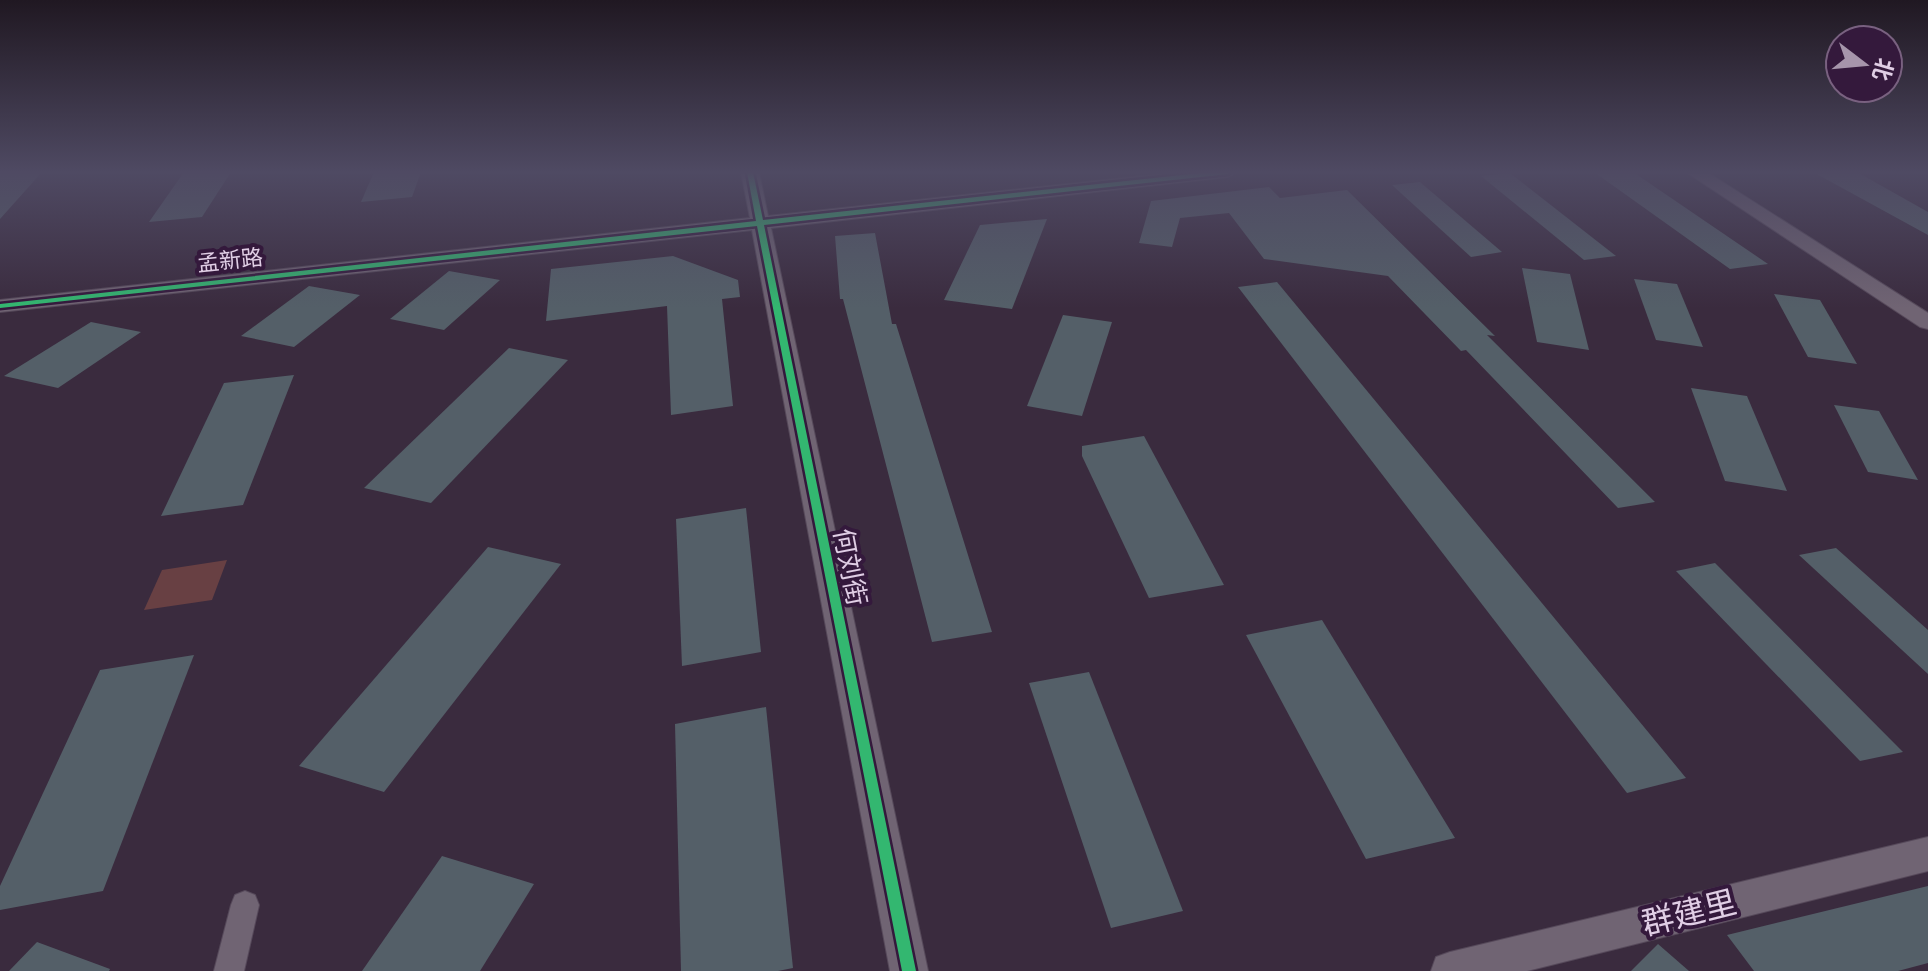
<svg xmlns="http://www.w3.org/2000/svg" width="1928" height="971" viewBox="0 0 1928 971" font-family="'PT Sans','Noto Sans SC',sans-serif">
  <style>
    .green { fill: #684043 }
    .building { fill: #545f68 }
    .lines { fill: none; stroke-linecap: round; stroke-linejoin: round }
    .minor-casing { stroke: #56495a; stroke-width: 2 }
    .tertiary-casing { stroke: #56495a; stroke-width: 2 }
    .minor { fill: #706473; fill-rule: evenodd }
    .tertiary { fill: #706473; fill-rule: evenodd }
    .cycleway-casing { stroke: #34193c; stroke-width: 5 }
    .cycleway { fill: #33b770; fill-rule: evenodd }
    .labels { text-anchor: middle; stroke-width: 8; stroke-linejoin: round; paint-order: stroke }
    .far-street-label { font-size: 22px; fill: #e0cee5; stroke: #34193c }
    .street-label { font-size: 26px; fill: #e0cee5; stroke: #34193c }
    .near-street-label { font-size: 32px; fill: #e0cee5; stroke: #34193c }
  </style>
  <rect width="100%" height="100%" fill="#3a2b3e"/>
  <path class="green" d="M227 560 212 600 144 610 162 570Z"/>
  <g class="building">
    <path d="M0 172H42L0 219Z"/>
    <path d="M184 172H231L202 217 149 222Z"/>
    <path d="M374 172H421L412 197 361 202Z"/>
    <path d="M1594 172H1633L1768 264 1730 269Z"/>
    <path d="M1813 172H1857L1928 212V235Z"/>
    <path d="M1510 173 1616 256 1584 260 1481 176Z"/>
    <path d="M1420 182 1502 252 1471 257 1392 185Z"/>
    <path d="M1269 187 1280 198 1347 190 1495 336 1487 335 1655 502 1618 508 1466 350 1461 351 1388 276 1264 259 1229 213 1180 218 1172 247 1139 243 1151 201Z"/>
    <path d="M1047 219 1012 309 944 300 980 225Z"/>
    <path d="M875 233 892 324H896L992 632 932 642 843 299H840L835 236Z"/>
    <path d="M673 256 738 280 740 297 722 299 733 406 671 415 667 306 546 321 551 269Z"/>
    <path d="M1522 268 1570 274 1589 350 1537 342Z"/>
    <path d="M449 271 500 280 444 330 390 319Z"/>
    <path d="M1634 279 1677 284 1703 347 1656 340Z"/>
    <path d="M1277 282 1382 409 1686 778 1627 793 1238 287Z"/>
    <path d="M309 286 360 295 294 347 241 336Z"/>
    <path d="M1774 294 1820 300 1857 364 1808 357Z"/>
    <path d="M1063 315 1112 322 1082 416 1027 406Z"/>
    <path d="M91 322 141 332 58 388 4 376Z"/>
    <path d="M509 348 568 360 431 503 364 488Z"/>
    <path d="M294 375 243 505 161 516 224 383Z"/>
    <path d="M1691 388 1747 396 1787 491 1725 481Z"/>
    <path d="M1834 405 1879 411 1918 480 1868 472Z"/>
    <path d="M1144 436 1224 585 1149 598 1082 456V446Z"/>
    <path d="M746 508 761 652 682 666 676 519Z"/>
    <path d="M488 547 561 564 384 792 299 766Z"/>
    <path d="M1836 548 1928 630V674L1799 555Z"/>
    <path d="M1715 563 1903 752 1860 761 1676 571Z"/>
    <path d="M1322 620 1455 838 1366 859 1246 635Z"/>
    <path d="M194 655 103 891 0 910V886L100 670Z"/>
    <path d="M1089 672 1183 911 1111 928 1029 683Z"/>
    <path d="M766 707 793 968 778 971H681L675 724Z"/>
    <path d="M442 856 534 884 480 971H362Z"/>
    <path d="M1928 886V963L1898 971H1754L1727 935Z"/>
    <path d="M37 942 110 969 109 971H9Z"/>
    <path d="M1658 944 1689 971H1631Z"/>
  </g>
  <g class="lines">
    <g class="minor-casing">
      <path id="minor" d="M245 891 255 895 259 905 244 971H214L231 905 235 895Z"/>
    </g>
    <g class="tertiary-casing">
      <g id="tertiary">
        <path d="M741 172H759L768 216 1180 172H1237L1228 177 771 228 928 971H890L752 230 0 312V300L750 218Z"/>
        <path d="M1686 172H1707L1928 313V329L1920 327Z"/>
        <path d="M1928 837V871L1527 971H1431L1436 957 1450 952Z"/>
      </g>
    </g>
    <use href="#minor" class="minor"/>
    <use href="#tertiary" class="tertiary"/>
    <g class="cycleway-casing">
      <path id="cycleway" d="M747 172H753L763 220 1210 172H1231L1228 174 764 225 916 971H902L757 226 0 308V304L756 221Z"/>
    </g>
    <use href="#cycleway" class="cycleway"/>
  </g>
  <linearGradient id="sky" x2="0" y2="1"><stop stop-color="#201822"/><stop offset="0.56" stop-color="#4f4a63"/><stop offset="1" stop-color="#4f4a63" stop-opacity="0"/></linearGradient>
  <rect width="1928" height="308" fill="url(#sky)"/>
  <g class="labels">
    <g class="far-street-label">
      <text transform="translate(230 260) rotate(-6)" y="8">孟新路</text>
    </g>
    <g class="street-label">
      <text transform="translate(850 567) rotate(79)" y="9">何刘街</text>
    </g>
    <g class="near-street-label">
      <text transform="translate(1689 913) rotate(-14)" y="11">群建里</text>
    </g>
  </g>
  <g transform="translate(1864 64) rotate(106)"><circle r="38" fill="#34193c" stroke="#796180" stroke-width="2"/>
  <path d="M0-6L14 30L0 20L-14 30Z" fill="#a695ab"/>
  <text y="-12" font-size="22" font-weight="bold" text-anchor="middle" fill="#e0cee5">北</text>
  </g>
</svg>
